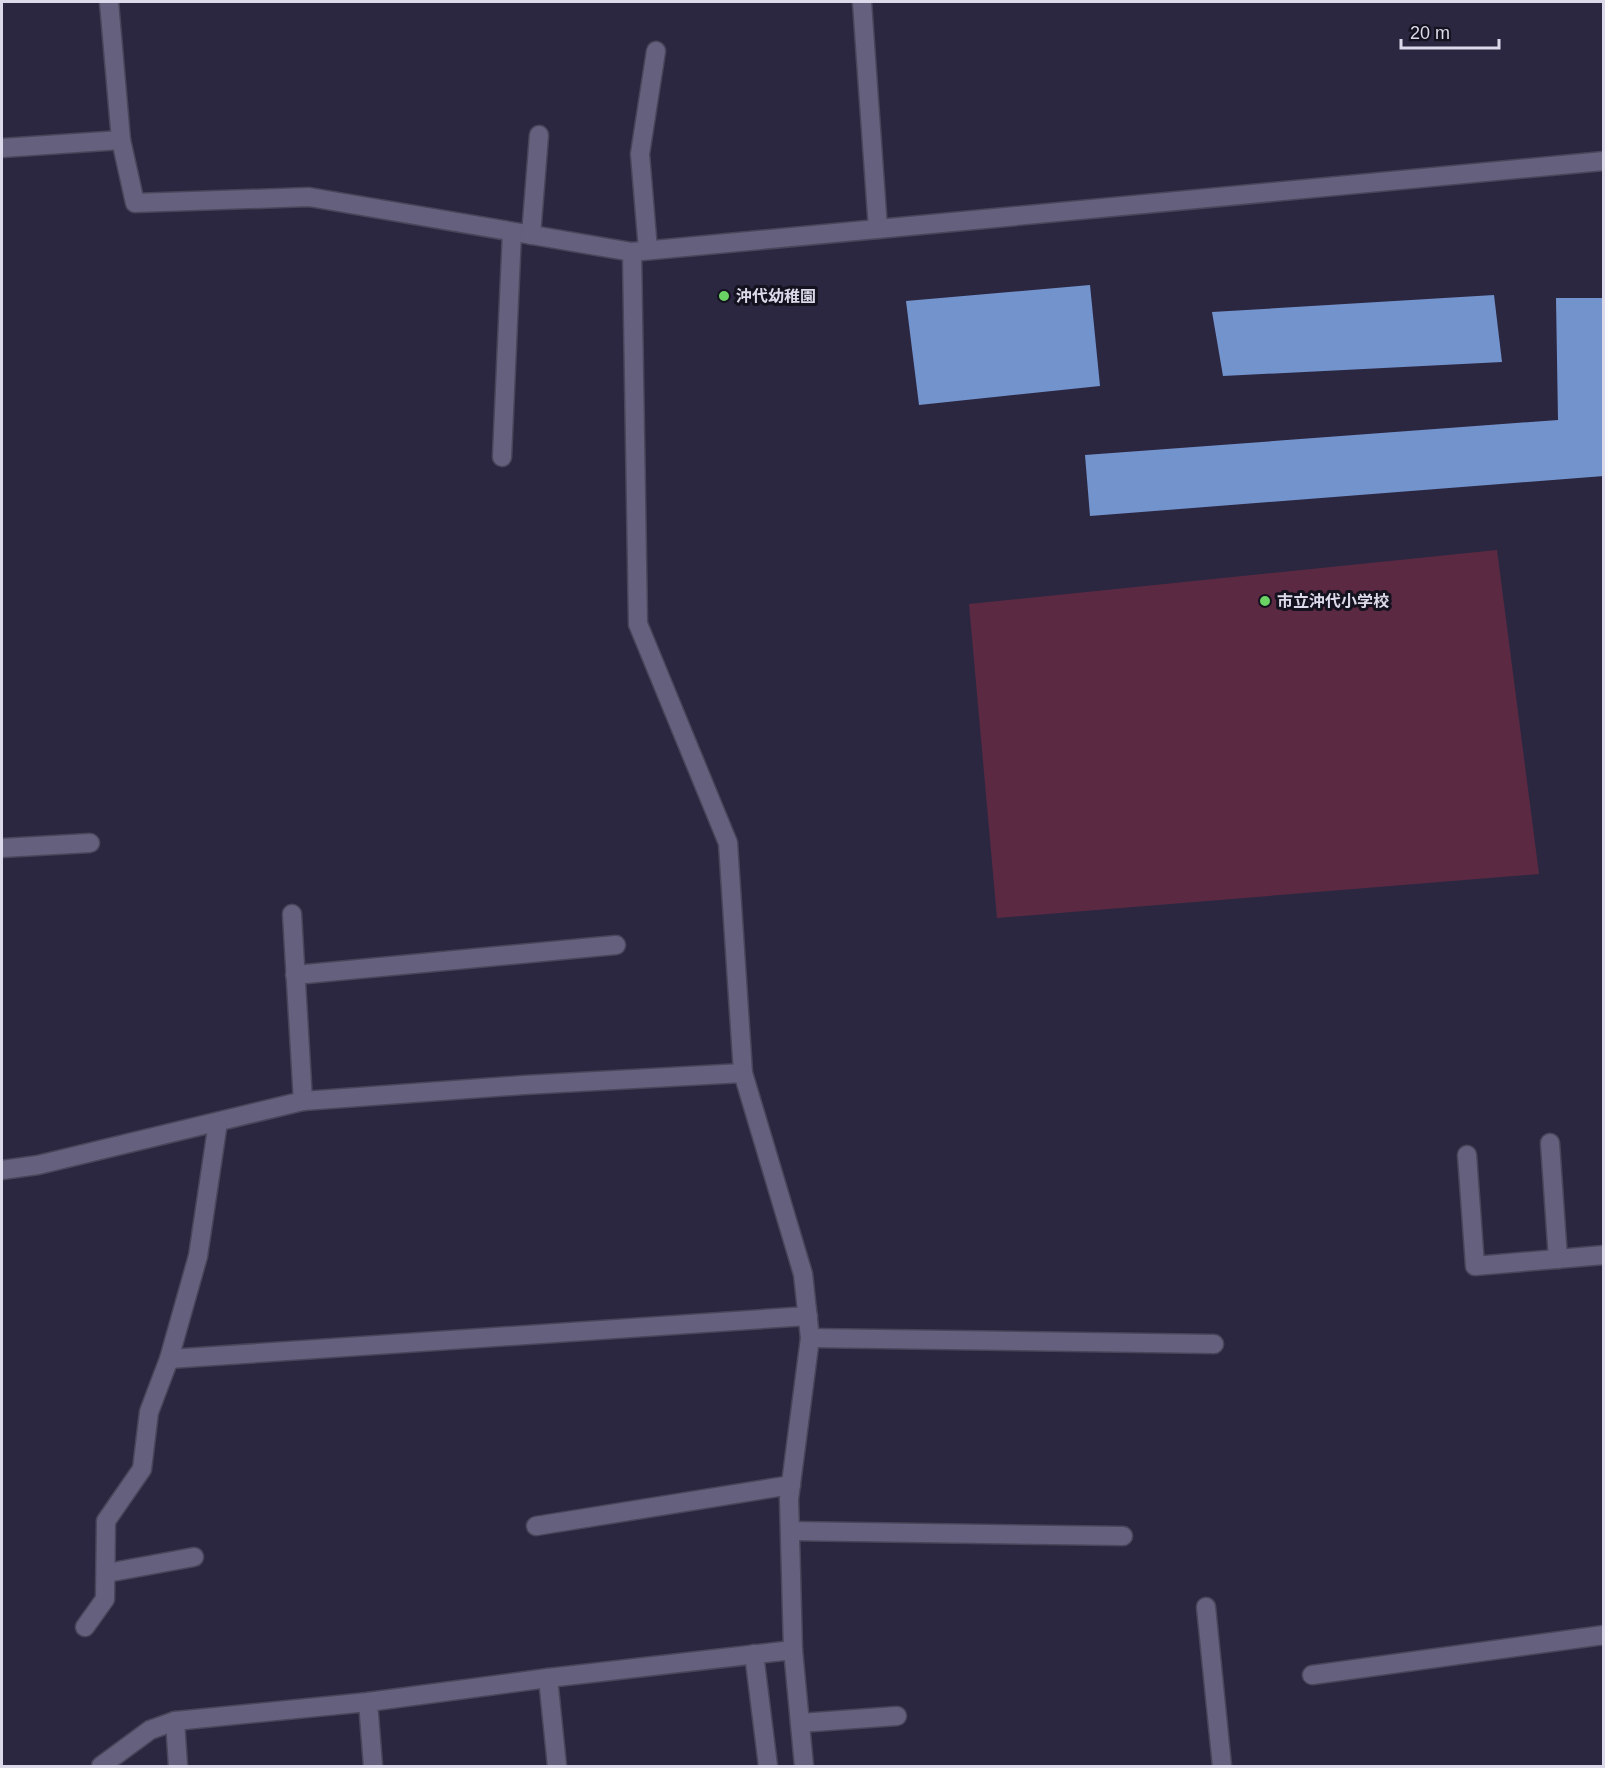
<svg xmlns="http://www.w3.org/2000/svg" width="1605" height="1768" viewBox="0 0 1605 1768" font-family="Arial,'Noto Sans JP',sans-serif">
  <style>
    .green { fill: #5b2a42 }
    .building { fill: #7393cd }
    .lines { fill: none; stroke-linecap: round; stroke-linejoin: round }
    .minor-casing { stroke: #49455a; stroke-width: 21 }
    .minor { stroke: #64607d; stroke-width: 18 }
    .poi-dot { fill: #6bd363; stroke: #14121e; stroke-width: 2 }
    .labels { text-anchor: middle; stroke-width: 6; stroke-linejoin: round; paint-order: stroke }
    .poi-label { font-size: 16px; font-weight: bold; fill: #dcdaea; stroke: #14121e; text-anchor: start }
  </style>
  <rect width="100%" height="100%" fill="#2c2741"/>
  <path class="green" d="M1497 550 1539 874 997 918 969 604Z"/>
  <g class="building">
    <path d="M1090 285 1100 386 919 405 906 301Z"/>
    <path d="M1494 295 1502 362 1223 376 1212 312Z"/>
    <path d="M1556 298H1604V476L1090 516 1085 455 1558 420Z"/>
  </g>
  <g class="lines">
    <g class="minor-casing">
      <g id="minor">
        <path d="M862 2 878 229"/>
        <path d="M121 140 135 203 309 197 632 252 1604 161"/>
        <path d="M2 148 121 140 109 2"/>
        <path d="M531 235 539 135"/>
        <path d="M648 250 640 154 656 51"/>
        <path d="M632 252 638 624 728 843 743 1073 803 1274 810 1338 789 1499 793 1650 804 1766"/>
        <path d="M502 457 512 232"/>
        <path d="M2 848 90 843"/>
        <path d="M292 914 303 1101"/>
        <path d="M295 975 616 945"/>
        <path d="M1550 1143 1558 1259"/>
        <path d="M1467 1155 1475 1266 1604 1255"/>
        <path d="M2 1170 38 1165 303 1101 524 1085 743 1073"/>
        <path d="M810 1338 1214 1344"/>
        <path d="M169 1359 808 1316"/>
        <path d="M536 1526 791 1485"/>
        <path d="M790 1531 1123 1536"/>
        <path d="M107 1573 194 1557"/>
        <path d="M1206 1607 1222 1766"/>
        <path d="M85 1627 105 1599 106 1521 142 1469 149 1412 169 1359 198 1256 218 1122"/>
        <path d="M754 1654 768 1766"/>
        <path d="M1312 1675 1604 1635"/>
        <path d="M548 1678 557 1766"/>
        <path d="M368 1702 373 1766"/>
        <path d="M800 1723 897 1716"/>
        <path d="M101 1766 150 1730 175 1721"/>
        <path d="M178 1766 175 1721 368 1702 548 1678 793 1650"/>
      </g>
    </g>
    <use href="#minor" class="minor"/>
  </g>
  <g class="poi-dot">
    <circle cx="724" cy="296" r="6"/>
    <circle cx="1265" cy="601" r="6"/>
  </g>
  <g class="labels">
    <g class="poi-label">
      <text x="736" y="302">沖代幼稚園</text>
      <text x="1277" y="607">市立沖代小学校</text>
    </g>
  </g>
  <rect width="1605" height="1768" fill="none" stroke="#dcdaea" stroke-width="6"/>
  <path d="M1401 39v9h98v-9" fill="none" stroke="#dcdaea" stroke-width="3"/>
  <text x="1410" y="39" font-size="18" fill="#dcdaea" stroke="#14121e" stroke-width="4.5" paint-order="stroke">20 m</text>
</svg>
